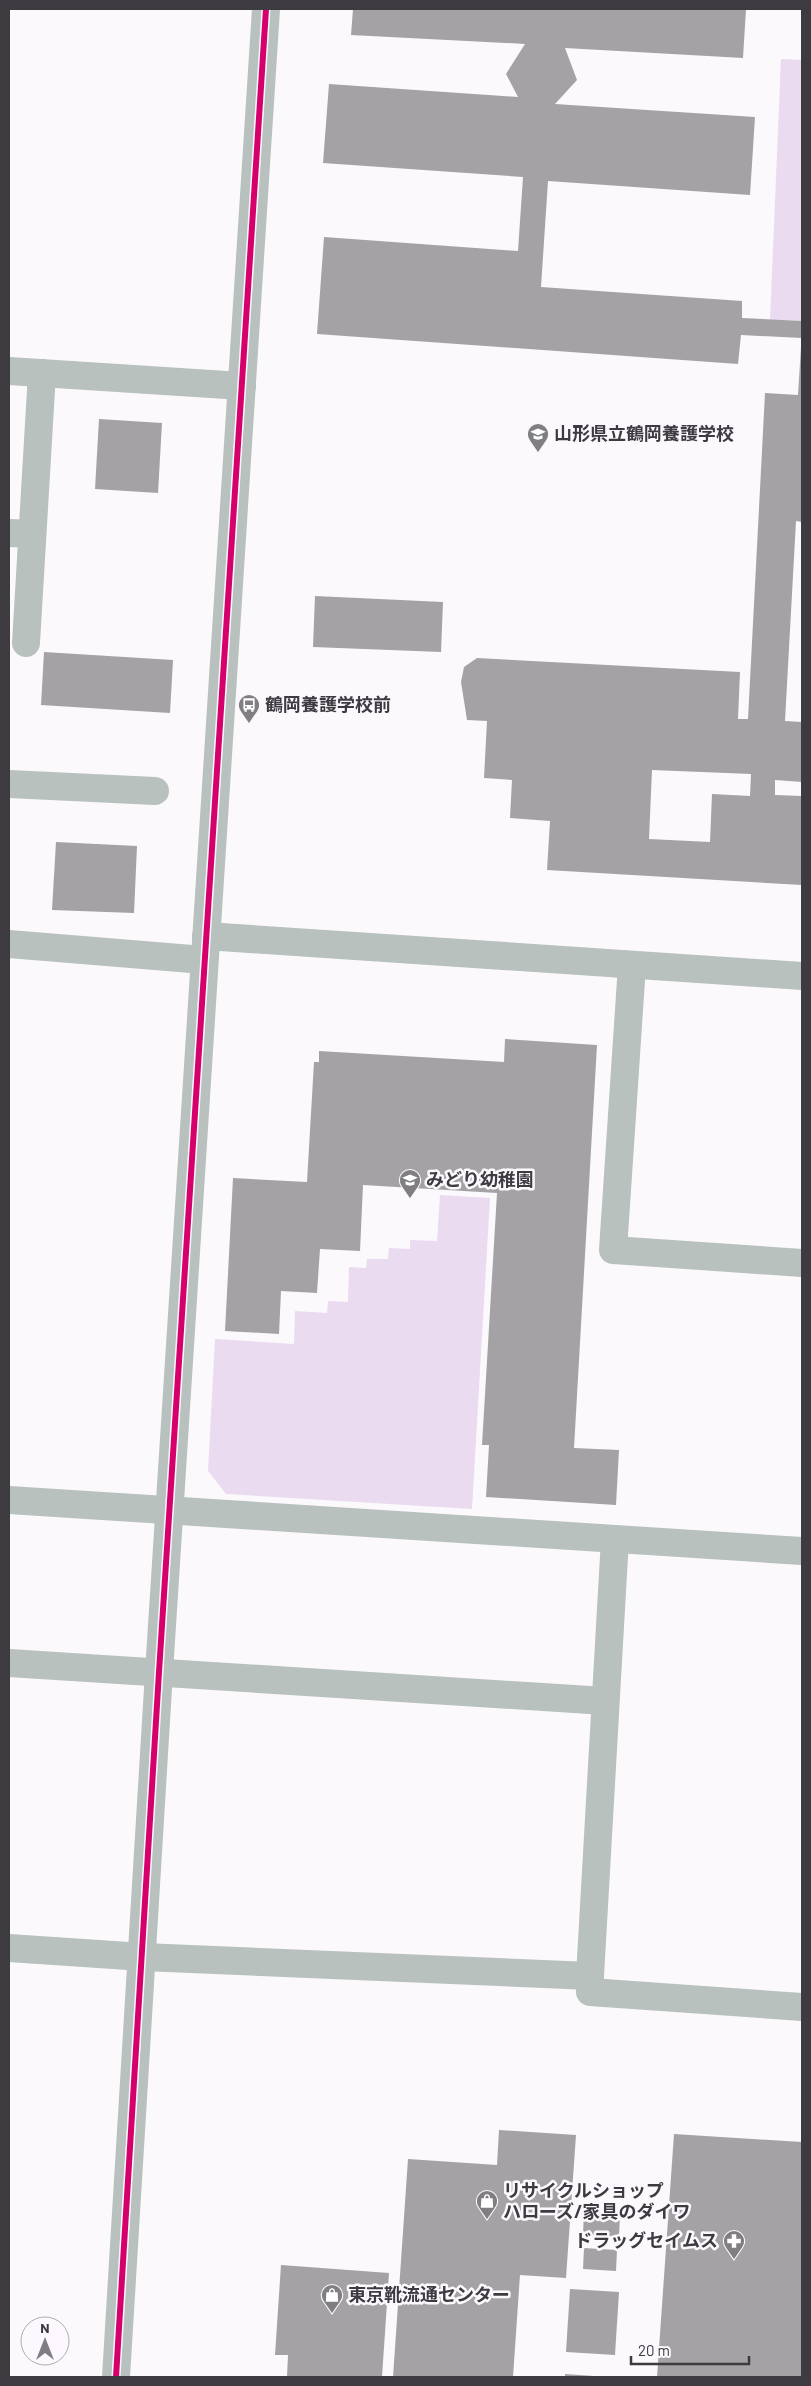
<svg xmlns="http://www.w3.org/2000/svg" width="811" height="2386" viewBox="0 0 811 2386" font-family="Barlow,'Noto Sans JP',sans-serif">
  <style>
    .green { fill: #eadbf0 }
    .building { fill: #a4a2a5; fill-rule: evenodd }
    .lines { fill: none; stroke-linecap: round; stroke-linejoin: round }
    .minor { stroke: #b8c1be; stroke-width: 28 }
    .cycleway-casing { stroke: #fcf8fd; stroke-width: 9 }
    .cycleway { stroke: #d6006c; stroke-width: 6 }
    .labels { text-anchor: middle; stroke-width: 5; stroke-linejoin: round; paint-order: stroke }
    .poi-label { font-size: 18px; font-weight: bold; fill: #3e3b40; stroke: #fcf8fd; text-anchor: start }
  </style>
  <rect width="100%" height="100%" fill="#fbf9fc"/>
  <g class="green">
    <path d="M781 59 802 60V321L770 320Z"/>
    <path d="M440 1195 490 1198 472 1509 226 1494 208 1471 215 1339 294 1344 295 1311 327 1313 328 1301 348 1302 349 1267 366 1268 367 1259H388L389 1248 410 1249V1240L437 1241Z"/>
  </g>
  <g class="building">
    <path d="M353 9H746L743 58 565 48 577 80 555 104 755 117 750 195 548 181 541 287 742 301V318L802 321V338L741 335 738 364 317 334 324 237 518 251 523 177 323 163 329 84 518 97 506 74 525 44 351 35Z"/>
    <path d="M801 347 802 522 796 521 785 721 802 722V782L775 780V795L802 796V885L547 870 550 821 510 818 512 780 484 778 487 721 467 720 461 682 464 667 477 658 740 672 738 719H748L765 393 798 395ZM652 770 751 774 750 796 712 794 710 842 649 839Z"/>
    <path d="M99 419 162 423 158 493 95 489Z"/>
    <path d="M315 596 443 602 441 652 313 647Z"/>
    <path d="M44 652 173 660 170 713 41 705Z"/>
    <path d="M56 842 137 846 134 913 52 910Z"/>
    <path d="M505 1039 597 1045 574 1448 619 1450 616 1505 486 1497 489 1445H482L497 1193 363 1185 360 1251 320 1249 317 1293 281 1291 279 1334 225 1331 233 1178 307 1182 314 1062H319V1051L504 1062Z"/>
    <path d="M499 2130 576 2135 566 2278 520 2275 513 2377H393L408 2159 497 2165Z"/>
    <path d="M674 2134 802 2142V2377H657Z"/>
    <path d="M584 2212 620 2214 619 2237 583 2234Z"/>
    <path d="M584 2248 617 2250 616 2271 583 2269Z"/>
    <path d="M281 2265 389 2273 382 2377H287L288 2355H275Z"/>
    <path d="M570 2289 619 2292 615 2355 566 2352Z"/>
    <path d="M565 2374 594 2376V2377H565Z"/>
  </g>
  <g class="lines">
    <g class="minor">
      <path d="M9 371 242 386"/>
      <path d="M9 533 32 534"/>
      <path d="M26 643 42 373"/>
      <path d="M9 784 155 791"/>
      <path d="M206 936 802 976"/>
      <path d="M9 944 204 960"/>
      <path d="M632 965 613 1250 802 1263"/>
      <path d="M9 1500 802 1551"/>
      <path d="M9 1663 605 1701"/>
      <path d="M9 1948 143 1957 590 1976V1992L802 2007"/>
      <path d="M590 1976 615 1539"/>
      <path d="M116 2377 159 1672 266 9"/>
    </g>
    <g class="cycleway-casing">
      <path id="cycleway" d="M116 2377 159 1672 266 9"/>
    </g>
    <use href="#cycleway" class="cycleway"/>
  </g>
  <defs>
    <g id="school-pin" transform="scale(1.125)"><path d="M0 17L-7.5 6A9.5 9.5 0 1 1 7.5 6Z" fill="#807e82" stroke="#fcf8fd"/><path d="M0-5L7-2L0 1L-7-2ZM-4 1L0 2.5L4 1V4Q0 6-4 4Z" fill="#fff"/></g>
    <g id="bus-pin" transform="scale(1.125)"><path d="M0 17L-7.5 6A9.5 9.5 0 1 1 7.5 6Z" fill="#807e82" stroke="#fcf8fd"/><path d="M-5-6H5V4H4V6H2V4H-2V6H-4V4H-5ZM-3.5-4V0h7V-4ZM-3.5 1.2v1.5H-2V1.2ZM2 1.2v1.5H3.5V1.2Z" fill="#fff"/></g>
    <g id="shop-pin" transform="scale(1.125)"><path d="M0 17L-7.5 6A9.5 9.5 0 1 1 7.5 6Z" fill="#807e82" stroke="#fcf8fd"/><path d="M-5-2.5h2.3a2.7 3.5 0 0 1 5.4 0H5L5.5 6h-11ZM-1.5-2.5h3a1.5 2.3 0 0 0-3 0Z" fill="#fff"/></g>
    <g id="pharmacy-pin" transform="scale(1.125)"><path d="M0 17L-7.5 6A9.5 9.5 0 1 1 7.5 6Z" fill="#807e82" stroke="#fcf8fd"/><path d="M-2-6h4v4h4v4h-4v4h-4v-4h-4v-4h4Z" fill="#fff"/></g>
  </defs>
  <g fill-rule="evenodd">
    <use href="#school-pin" x="538" y="434"/>
    <use href="#bus-pin" x="249" y="705"/>
    <use href="#school-pin" x="410" y="1180"/>
    <use href="#shop-pin" x="487" y="2201"/>
    <use href="#pharmacy-pin" x="734" y="2241"/>
    <use href="#shop-pin" x="332" y="2295"/>
  </g>
  <g class="labels">
    <g class="poi-label">
      <text x="554" y="440">山形県立鶴岡養護学校</text>
      <text x="265" y="711">鶴岡養護学校前</text>
      <text x="426" y="1186">みどり幼稚園</text>
      <text x="503" y="2197">リサイクルショップ<tspan x="503" dy="21">ハローズ/家具のダイワ</tspan></text>
      <text x="718" y="2247" text-anchor="end">ドラッグセイムス</text>
      <text x="348" y="2301">東京靴流通センター</text>
    </g>
  </g>
  <rect width="811" height="2386" fill="none" stroke="#3e3b40" stroke-width="20"/>
  <g transform="translate(45 2341)"><circle r="24" fill="#fcf8fd" stroke="#b0acb1"/>
  <path d="M0-4L9 19L0 12L-9 19Z" fill="#807e82"/>
  <text y="-8" font-size="14" font-weight="bold" text-anchor="middle" fill="#3e3b40">N</text>
  </g>
  <path d="M631 2356v8h118v-8" fill="none" stroke="#3e3b40" stroke-width="2.5"/>
  <text x="638" y="2356" font-size="15" fill="#3e3b40" stroke="#fcf8fd" stroke-width="4" paint-order="stroke">20 m</text>
</svg>
